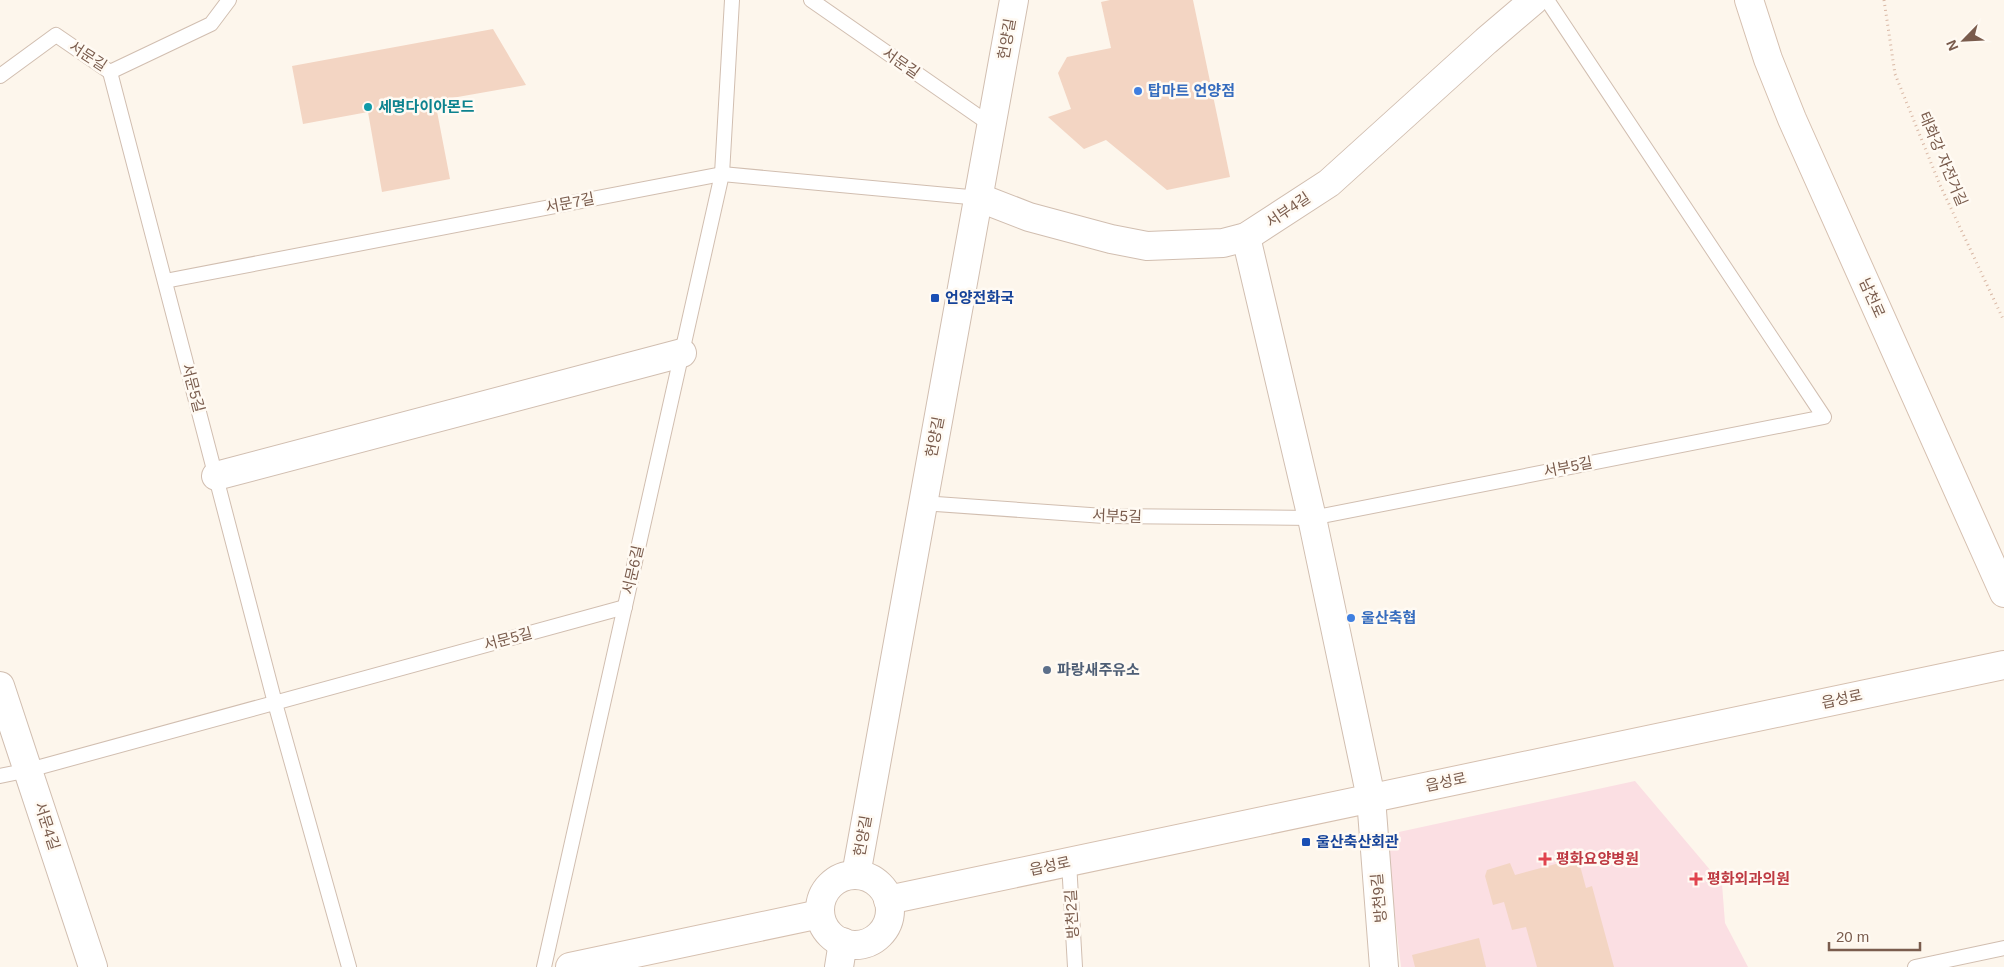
<svg xmlns="http://www.w3.org/2000/svg" width="2004" height="967" viewBox="0 0 2004 967" font-family="Helvetica,'Noto Sans KR',sans-serif">
  <style>
    .medical { fill: #fbdfe3 }
    .building { fill: #f3d5c3 }
    .lines { fill: none; stroke-linecap: round; stroke-linejoin: round }
    .lane-casing { stroke: #d1beb0; stroke-width: 16 }
    .street-casing { stroke: #d1beb0; stroke-width: 30 }
    .secondary-casing { stroke: #d6c0b0; stroke-width: 30 }
    .path { stroke: #d9b8a5; stroke-width: 3; stroke-dasharray: 1 4; stroke-linecap: butt }
    .lane { stroke: #fff; stroke-width: 14 }
    .street { stroke: #fff; stroke-width: 28 }
    .secondary { stroke: #fff; stroke-width: 28 }
    .shop-dot { fill: #3f7fe0; stroke: #fffaf3; stroke-width: 2 }
    .culture-dot { fill: #0f9aa8; stroke: #fffaf3; stroke-width: 2 }
    .transit-dot { fill: #1a4fb4; stroke: #fffaf3; stroke-width: 2 }
    .service-dot { fill: #5c6f8a; stroke: #fffaf3; stroke-width: 2 }
    .health-dot { fill: #e0444e; stroke: #fffaf3; stroke-width: 2 }
    .labels { text-anchor: middle; stroke-width: 5; stroke-linejoin: round; paint-order: stroke }
    .street-label { font-size: 15px; fill: #7a5c4d; stroke: #fffaf3 }
    .shop-label { font-size: 15px; font-weight: bold; fill: #366cbe; stroke: #fffaf3; text-anchor: start }
    .culture-label { font-size: 15px; font-weight: bold; fill: #0d838f; stroke: #fffaf3; text-anchor: start }
    .transit-label { font-size: 15px; font-weight: bold; fill: #164399; stroke: #fffaf3; text-anchor: start }
    .service-label { font-size: 15px; font-weight: bold; fill: #4e5e75; stroke: #fffaf3; text-anchor: start }
    .health-label { font-size: 15px; font-weight: bold; fill: #be3a42; stroke: #fffaf3; text-anchor: start }
  </style>
  <rect width="100%" height="100%" fill="#fdf6ec"/>
  <path class="medical" d="M1635 781 1722 884 1725 923 1748 967H1401L1385 835Z"/>
  <g class="building">
    <path d="M1110 0H1193L1230 177 1167 190 1106 140 1084 149 1048 117 1071 109 1058 73 1067 57 1111 48 1101 2Z"/>
    <path d="M493 29 526 85 435 101 450 179 382 192 368 112 303 124 292 66Z"/>
    <path d="M1578 858 1586 888 1592 886 1614 967H1537L1526 927 1512 930 1504 902 1493 905 1485 876 1487 870 1510 863 1515 875Z"/>
    <path d="M1479 938 1486 967H1415L1412 955Z"/>
  </g>
  <g class="lines">
    <g class="lane-casing">
      <g id="lane">
        <path d="M811 0 991 125"/>
        <path d="M110 72 275 703 349 967"/>
        <path d="M0 76 56 35 110 72 211 24 229 0"/>
        <path d="M165 281 722 174 980 198"/>
        <path d="M922 503 1104 516 1312 518 1824 417 1547 0"/>
        <path d="M0 776 29 770 625 607"/>
        <path d="M1069 862 1075 967"/>
        <path d="M544 967 722 174 732 0"/>
        <path d="M1915 967 2004 948"/>
      </g>
    </g>
    <g class="street-casing">
      <g id="street">
        <path d="M980 198 1029 217 1111 239 1147 246 1223 243 1246 237 1329 183 1486 41 1534 0"/>
        <path d="M1246 237 1312 518 1371 798 1384 967"/>
        <path d="M216 476 682 353"/>
        <path d="M0 686 93 967"/>
        <path d="M856 875 1014 0"/>
        <circle cx="855" cy="910" r="35"/>
        <path d="M839 967 843 942"/>
      </g>
    </g>
    <g class="secondary-casing">
      <g id="secondary">
        <path d="M1749 0 1768 59 1792 119 2004 593"/>
        <path d="M888 900 2004 665"/>
        <path d="M570 967 820 914"/>
      </g>
    </g>
    <path class="path" d="M1884 0 1895 74 1940 185 2004 321"/>
    <use href="#lane" class="lane"/>
    <use href="#street" class="street"/>
    <use href="#secondary" class="secondary"/>
  </g>
  <g class="shop-dot">
    <circle cx="1138" cy="91" r="5"/>
    <circle cx="1351" cy="618" r="5"/>
  </g>
  <circle class="culture-dot" cx="368" cy="107" r="5"/>
  <g class="transit-dot">
    <rect x="930" y="293" width="10" height="10" rx="2.5"/>
    <rect x="1301" y="837" width="10" height="10" rx="2.5"/>
  </g>
  <circle class="service-dot" cx="1047" cy="670" r="5"/>
  <g class="health-dot">
    <path d="M1542.5 851.5h5v5h5v5h-5v5h-5v-5h-5v-5h5z"/>
    <path d="M1693.5 871.5h5v5h5v5h-5v5h-5v-5h-5v-5h5z"/>
  </g>
  <g class="labels">
    <g class="street-label">
      <text transform="translate(1007 39) rotate(-80)" y="5">헌양길</text>
      <text transform="translate(88 56) rotate(33)" y="5">서문길</text>
      <text transform="translate(901 63) rotate(35)" y="5">서문길</text>
      <text transform="translate(1943 159) rotate(67)" y="5">태화강 자전거길</text>
      <text transform="translate(570 203) rotate(-11)" y="5">서문7길</text>
      <text transform="translate(1288 210) rotate(-34)" y="5">서부4길</text>
      <text transform="translate(1872 298) rotate(66)" y="5">남천로</text>
      <text transform="translate(193 388) rotate(75)" y="5">서문5길</text>
      <text transform="translate(935 437) rotate(-79)" y="5">헌양길</text>
      <text transform="translate(1568 467) rotate(-11)" y="5">서부5길</text>
      <text transform="translate(1117 516) rotate(2)" y="5">서부5길</text>
      <text transform="translate(633 570) rotate(-77)" y="5">서문6길</text>
      <text transform="translate(508 639) rotate(-15)" y="5">서문5길</text>
      <text transform="translate(1842 699) rotate(-12)" y="5">읍성로</text>
      <text transform="translate(1446 782) rotate(-12)" y="5">읍성로</text>
      <text transform="translate(47 826) rotate(72)" y="5">서문4길</text>
      <text transform="translate(863 836) rotate(-80)" y="5">헌양길</text>
      <text transform="translate(1050 866) rotate(-12)" y="5">읍성로</text>
      <text transform="translate(1379 898) rotate(-95)" y="5">방천9길</text>
      <text transform="translate(1072 914) rotate(-93)" y="5">방천2길</text>
    </g>
    <g class="shop-label">
      <text x="1148" y="96">탑마트 언양점</text>
      <text x="1361" y="623">울산축협</text>
    </g>
    <g class="culture-label">
      <text x="378" y="112">세명다이아몬드</text>
    </g>
    <g class="transit-label">
      <text x="945" y="303">언양전화국</text>
      <text x="1316" y="847">울산축산회관</text>
    </g>
    <g class="service-label">
      <text x="1057" y="675">파랑새주유소</text>
    </g>
    <g class="health-label">
      <text x="1556" y="864">평화요양병원</text>
      <text x="1707" y="884">평화외과의원</text>
    </g>
  </g>
  <g transform="translate(1964 40) rotate(246)" stroke="#fffaf3" stroke-width="4" paint-order="stroke">
  <path d="M0-4L9 19L0 12L-9 19Z" fill="#7a5c4d"/>
  <text y="-8" font-size="14" font-weight="bold" text-anchor="middle" fill="#7a5c4d">N</text>
  </g>
  <path d="M1829 942v8h91v-8" fill="none" stroke="#7a5c4d" stroke-width="2.5"/>
  <text x="1836" y="942" font-size="15" fill="#7a5c4d" stroke="#fffaf3" stroke-width="4" paint-order="stroke">20 m</text>
</svg>
